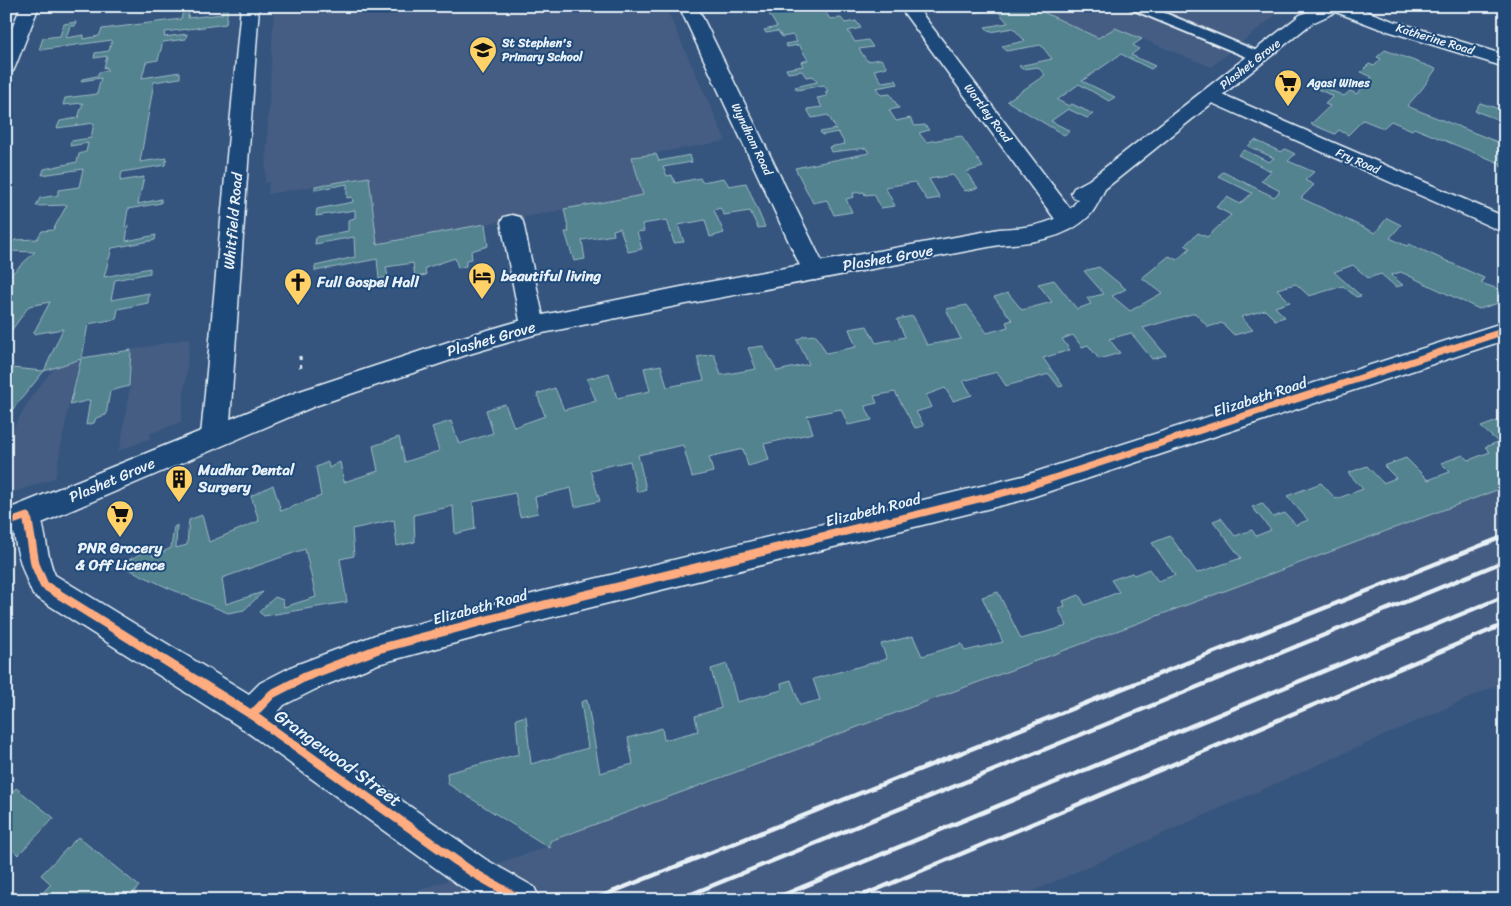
<svg xmlns="http://www.w3.org/2000/svg" width="1511" height="906" viewBox="0 0 1511 906" font-family="Sriracha,sans-serif">
  <style>
    .built { fill: #445d82 }
    .green { fill: #52838f; stroke: #9dbac4 }
    .lines { fill: none; stroke-linecap: round; stroke-linejoin: round }
    .lane-casing { stroke: #e8f1f8; stroke-width: 4 }
    .street-casing { stroke: #e8f1f8; stroke-width: 3 }
    .secondary-casing { stroke: #e8f1f8; stroke-width: 3 }
    .path { stroke: #e8f1f8; stroke-width: 3; stroke-dasharray: 4 4; stroke-linecap: butt }
    .lane { fill: #1f4a7a; fill-rule: evenodd }
    .street { fill: #1f4a7a; fill-rule: evenodd }
    .secondary { fill: #1f4a7a; fill-rule: evenodd }
    .rail { stroke: #e8f1f8; stroke-width: 4.5 }
    .cycleway-far1-casing { stroke: #1f4a7a; stroke-width: 10 }
    .cycleway-casing { stroke: #1f4a7a; stroke-width: 12 }
    .cycleway-far1 { stroke: #ffac80; stroke-width: 7 }
    .cycleway { stroke: #ffac80; stroke-width: 9 }
    .labels { text-anchor: middle; stroke-width: 4; stroke-linejoin: round; paint-order: stroke }
    .far-street-label { font-size: 12px; fill: #e8f1f8; stroke: #1f4a7a }
    .far-poi-label { font-size: 12px; font-weight: bold; fill: #e8f1f8; stroke: #1f4a7a; text-anchor: start }
    .street-label { font-size: 15px; fill: #e8f1f8; stroke: #1f4a7a }
    .poi-label { font-size: 15px; font-weight: bold; fill: #e8f1f8; stroke: #1f4a7a; text-anchor: start }
    .near-street-label { font-size: 18px; fill: #e8f1f8; stroke: #1f4a7a }
  </style>
  <rect width="100%" height="100%" fill="#35557f"/>
  <filter id="ink" filterUnits="userSpaceOnUse"><feTurbulence type="fractalNoise" baseFrequency=".02" numOctaves="2"/><feDisplacementMap in="SourceGraphic" scale="10" xChannelSelector="R" yChannelSelector="G"/><feConvolveMatrix kernelMatrix="1 2 1 2 8 2 1 2 1" color-interpolation-filters="sRGB"/></filter>
  <g filter="url(#ink)">
    <g class="built">
      <path d="M274 6H665L726 141 632 157 643 195 377 244 369 177 268 194 269 182 265 183Z"/>
      <path d="M1045 6H1287L1211 67 1135 36 1098 38 1039 10Z"/>
      <path d="M190 338 181 422 151 433 149 439 118 451 121 444 131 379V350Z"/>
      <path d="M81 359 72 389 55 478 6 495V441L32 396 55 367Z"/>
      <path d="M1505 487V682L1013 900H390L546 847 549 848V841Z"/>
    </g>
    <g class="green">
      <path d="M223 6H228L226 24 165 32 164 37 187 34 186 39 163 42 158 60 146 62 142 78 180 72V78L154 82 140 162 167 158 165 165 122 172 120 181 144 177 138 204 161 199V203L128 209 125 227 128 226 126 241 156 235 155 240 112 248 104 277 150 268V273L115 280 111 300 149 293 148 303 118 309 116 319 88 324 82 358 131 350 129 386 110 391 106 415 96 418 94 423 86 425 90 400 70 405 81 359 44 371 13 409 6 408V373L12 368 44 371 63 329 33 334 50 302 29 306 6 338V279L35 252 6 251V248L15 240 37 239 42 231 53 230 67 205 36 206 40 198 58 195V190L79 187 83 169 42 175 44 169 77 162 79 154 86 152 88 143 70 146 71 141 91 138 94 123 57 128 60 121 78 118 83 103 63 105 65 98 97 94 101 78 81 81 82 79 97 76 99 72 107 71V67L104 68 107 56 94 58 95 53 109 51 112 40 39 50 43 38 60 36 64 24 76 22 75 26H70L66 38 84 35V39L99 36 102 29 181 19 184 8H190L188 18 222 14Z"/>
      <path d="M764 6H845L824 10 830 19 841 18 845 23 856 21 861 28 848 31 855 42 868 40 873 47 859 49 867 61 881 59 887 67 874 70 882 82 896 80 898 84 876 88 881 95 890 94 899 108 889 110 896 121 910 118 915 126 925 125 929 130 919 133 926 142 961 136 983 167 966 172 978 188 965 191 953 175 929 179 940 198 927 200 915 182 885 187 895 206 881 208 874 194 865 195 864 192 853 193 854 197 846 199 852 212 834 215 827 200 813 203 795 168 869 153 866 148 831 152 829 147 845 144 838 132 822 135 820 132 836 129 828 115 812 118 807 109 822 107 817 98 827 96 825 92 828 91 824 85 797 90 795 87 817 82 813 76 806 77 802 71 788 73 786 69 803 66 801 62 808 60 799 45 787 47 785 44 797 42 793 35 782 37 778 31 766 33 764 30 777 27Z"/>
      <path d="M978 6H1045L1039 10 1098 38 1115 28 1142 39 1133 45 1139 49 1131 55 1155 66 1151 69 1121 54 1082 81 1115 97 1109 101 1079 84 1057 100 1069 106 1072 104 1093 114 1087 118 1068 109 1051 121 1070 131 1064 135 1007 101 1045 75 1038 67 1022 69 1019 66 1052 59 1041 45 1006 51 1002 46 1025 41 1013 28 990 32 985 27 1008 23 996 9 974 13 970 8Z"/>
      <path d="M1385 50 1436 69 1422 89 1407 106 1505 145V168L1500 166 1502 164 1414 128 1412 130 1391 121 1383 128 1363 120 1348 135 1339 130 1335 134 1311 124 1330 106 1325 104 1333 96 1313 87 1316 84 1344 96 1350 91 1357 94 1372 77 1361 72 1369 64 1374 66 1381 59 1377 57Z"/>
      <path d="M1480 103 1503 110 1502 114 1505 116V122L1475 111Z"/>
      <path d="M1255 140 1281 152 1285 149 1295 154 1288 161 1314 172 1305 180 1314 185 1301 198 1375 233 1387 218 1401 225 1390 238 1407 246 1409 244 1484 278 1481 283 1504 291 1505 301 1479 309 1401 272 1391 275 1403 285 1396 287 1381 274 1368 278 1353 265 1334 272 1361 296 1356 297 1343 286 1309 296 1296 284 1277 289 1290 302 1275 307 1285 317 1275 320 1265 310 1241 317 1253 330 1234 335 1222 323 1208 327 1195 313 1143 328 1166 355 1152 359 1131 333 1109 339 1120 353 1099 359 1088 345 1082 347 1073 335 1062 339 1070 350 1043 358 1063 386 1059 387 1049 374 1006 386 997 372 963 381 972 395 953 401 945 388 926 395 932 407 916 412 924 426 915 428 895 392 874 396 877 403 865 406 872 420 848 425 841 409 807 416 813 433 764 444 769 460 748 466 743 449 709 457 713 472 692 477 683 445 638 455 646 489 637 492 630 461 590 470 600 501 575 507 571 488 535 497 538 513 520 517 515 493 473 502 475 529 455 534 453 506 414 515 415 542 397 546 394 520 352 529 354 556 340 559 347 602 264 616 259 612 275 597 283 600 284 607 316 597 305 549 222 578 226 604 263 592 244 610 228 613 166 587 120 565 151 548 153 557 171 548 174 527 177 525 176 548 187 545 189 520 202 515 209 542 259 521 251 496 273 485 281 511 321 496 316 467 328 462 329 468 340 462 344 482 378 471 373 446 399 437 405 462 439 451 432 427 451 421 459 444 493 433 486 410 505 404 514 427 545 416 537 394 555 388 564 410 596 401 587 379 609 373 617 398 650 391 644 368 661 365 667 387 704 380 697 357 714 354 721 375 756 369 748 348 763 346 777 371 809 364 797 340 804 336 816 335 826 353 856 347 849 329 867 326 876 343 905 337 897 319 913 316 927 345 961 339 946 309 967 305 987 333 1008 327 1006 322 1012 320 994 297 1008 293 1022 310 1052 302 1038 284 1054 280 1077 309 1091 304 1087 298 1104 294 1084 271 1099 267 1126 289 1112 296 1130 311 1162 293 1142 278 1169 256 1177 260 1190 248 1185 245 1198 233 1207 237 1231 215 1216 207 1227 197 1240 204 1252 193 1218 176 1223 172 1274 197 1280 191 1261 181 1271 171 1238 155 1244 150 1269 162 1274 158 1248 146Z"/>
      <path d="M656 154 659 161 690 155 692 162 663 167 667 176 672 175 675 183 700 178 702 182 724 178 729 186 746 183 765 227 758 228 750 211 724 215 720 208 714 210 724 233 710 237 705 220 678 225 684 242 674 243 667 220 642 224 644 231 637 232 642 249 628 252 620 228 613 230 614 235 582 240 585 259 574 261 565 232H569L564 209 643 195 632 157Z"/>
      <path d="M369 177 377 244 485 224 488 246 471 251 472 259 466 260V266L458 268 455 258 425 268 426 275 415 277 413 263 386 267 388 277 379 279 377 259 315 271V266L355 257 354 237 315 244 316 237 348 231V220L355 218V210L316 216 317 209 353 202 352 197 347 198V184L315 190V186Z"/>
      <path d="M1500 420 1505 424V487L550 841V848L448 784 447 773 519 754 516 719 526 716 531 764 588 748 581 702 587 700 600 773 633 764 628 738 662 728 664 740 698 731 695 716 721 708 711 669 727 664 737 702 782 690 781 683 791 680 800 705 820 700 813 679 887 659 881 644 913 636 922 656 962 644 965 651 1003 642 982 597 998 592 1021 639 1067 626 1058 608 1065 606 1063 601 1079 595 1085 605 1119 592 1111 580 1132 573 1134 575 1149 569 1158 581 1175 575 1152 543 1170 536 1197 573 1241 558 1213 521 1221 518 1235 536 1252 530 1256 536 1271 530 1252 507 1262 503 1273 517 1285 513 1296 525 1308 520 1287 496 1321 483 1336 499 1363 489 1348 473 1367 466 1383 483 1396 478 1384 466 1406 458 1428 480 1450 472 1441 463 1463 455 1469 460 1490 452 1485 447 1498 442 1481 427Z"/>
      <path d="M16 788 54 818 18 855 6 843V798Z"/>
      <path d="M78 837 139 886 127 900H36L51 884 41 875Z"/>
    </g>
    <g class="lines">
      <g class="lane-casing">
        <path id="lane" d="M1129 6H1148L1264 54 1266 57 1264 60H1254L1131 9Z"/>
      </g>
      <g class="street-casing">
        <g id="street">
          <path d="M21 6H39L15 67 13 71 6 73V43Z"/>
          <path d="M241 6H259L229 436 225 444 215 447 205 444 201 436Z"/>
          <path d="M679 6H697L827 272 823 278 815 280 807 278 803 272Z"/>
          <path d="M899 6H916L1076 216 1079 221 1076 226 1068 228 1060 226Z"/>
          <path d="M1210 89 1505 217V233L1203 99 1200 95 1203 91Z"/>
          <path d="M512 215 520 217 523 222 545 326 542 332 533 335 524 332 521 326 501 222 504 217Z"/>
          <path d="M1505 322V340L1023 500 544 619 378 664 316 689 284 705 277 713 485 859 534 887 540 900H484L459 885 240 727 33 595C24 574 6 529 17 507L27 504 37 507C47 529 45 554 55 575L249 694 260 683 293 666 378 634 544 591 1023 476Z"/>
        </g>
      </g>
      <g class="secondary-casing">
        <path id="secondary" d="M1319 6H1353L1390 20 1505 55V67L1378 28 1336 12 1312 23 1105 189C1100 198 1096 209 1089 216 1066 239 1030 243 999 245L681 305 533 335 466 355 315 406 37 525 6 536V510L297 392 460 338 533 317 681 287 999 229C1026 228 1062 225 1078 199L1074 198 1071 193 1074 188 1089 180 1300 15Z"/>
      </g>
      <path class="path" d="M300 356 301 371"/>
      <use href="#lane" class="lane"/>
      <use href="#street" class="street"/>
      <use href="#secondary" class="secondary"/>
      <g class="rail">
        <path d="M592 900 1505 536"/>
        <path d="M677 900 1505 561"/>
        <path d="M771 900 1505 596"/>
        <path d="M852 900 1505 624"/>
      </g>
      <g class="cycleway-far1-casing">
        <g id="cycleway-far1">
          <path d="M7 523 27 516 28 523"/>
          <path d="M882 523 1023 488 1505 331"/>
        </g>
      </g>
      <g class="cycleway-casing">
        <g id="cycleway">
          <path d="M28 521 35 564 44 585 252 715 472 872 521 900"/>
          <path d="M6 523 11 521"/>
          <path d="M252 715 272 694 305 677 378 649 544 605 887 521"/>
        </g>
      </g>
      <use href="#cycleway-far1" class="cycleway-far1"/>
      <use href="#cycleway" class="cycleway"/>
    </g>
  </g>
  <defs>
    <g id="school-pin" transform="scale(1.4375)"><path d="M0 17L-7.5 6A9.5 9.5 0 1 1 7.5 6Z" fill="#ffd166" stroke="#1f4a7a"/><path d="M0-5L7-2L0 1L-7-2ZM-4 1L0 2.5L4 1V4Q0 6-4 4Z" fill="#111"/></g>
    <g id="supermarket-pin" transform="scale(1.4375)"><path d="M0 17L-7.5 6A9.5 9.5 0 1 1 7.5 6Z" fill="#ffd166" stroke="#1f4a7a"/><path d="M-6-5.5h2.5l.6 2H6L4.5 2H-2.5L-4.4-4H-6ZM-1.5 3.2a1.3 1.3 0 1 0 .1 0ZM3 3.2a1.3 1.3 0 1 0 .1 0Z" fill="#111"/></g>
    <g id="hotel-pin" transform="scale(1.4375)"><path d="M0 17L-7.5 6A9.5 9.5 0 1 1 7.5 6Z" fill="#ffd166" stroke="#1f4a7a"/><path d="M-6-4.5h1.5V1H6V5H4.5V3h-9V5H-6ZM-4 0a1.8 1.8 0 1 1 3.6 0ZM.5 0V-2.5h3Q6-2.5 6 0Z" fill="#111"/></g>
    <g id="church-pin" transform="scale(1.4375)"><path d="M0 17L-7.5 6A9.5 9.5 0 1 1 7.5 6Z" fill="#ffd166" stroke="#1f4a7a"/><path d="M-1.2-6h2.4v3.5h3.3v2.4h-3.3V6h-2.4V-.1h-3.3v-2.4h3.3Z" fill="#111"/></g>
    <g id="building-pin" transform="scale(1.4375)"><path d="M0 17L-7.5 6A9.5 9.5 0 1 1 7.5 6Z" fill="#ffd166" stroke="#1f4a7a"/><path d="M-4-6H4V6H1V3H-1V6H-4ZM-2.5-4.3h1.7v1.8h-1.7ZM.8-4.3h1.7v1.8H.8ZM-2.5-1h1.7V.8h-1.7ZM.8-1h1.7V.8H.8Z" fill="#111"/></g>
  </defs>
  <g fill-rule="evenodd">
    <use href="#school-pin" x="483" y="50"/>
    <use href="#supermarket-pin" x="1288" y="83"/>
    <use href="#hotel-pin" x="482" y="276"/>
    <use href="#church-pin" x="298" y="282"/>
    <use href="#building-pin" x="179" y="479"/>
    <use href="#supermarket-pin" x="120" y="514"/>
  </g>
  <g class="labels">
    <g class="far-street-label">
      <text transform="translate(1435 39) rotate(17)" y="4">Katherine Road</text>
      <text transform="translate(1250 64) rotate(-38)" y="4">Plashet Grove</text>
      <text transform="translate(988 113) rotate(53)" y="4">Wortley Road</text>
      <text transform="translate(752 139) rotate(64)" y="4">Wyndham Road</text>
      <text transform="translate(1358 161) rotate(24)" y="4">Fry Road</text>
    </g>
    <g class="far-poi-label">
      <text x="502" y="47">St Stephen's<tspan x="502" dy="14">Primary School</tspan></text>
      <text x="1307" y="87">Agasi Wines</text>
    </g>
    <g class="street-label">
      <text transform="translate(233 221) rotate(-85)" y="5">Whitfield Road</text>
      <text transform="translate(888 258) rotate(-10)" y="5">Plashet Grove</text>
      <text transform="translate(491 339) rotate(-16)" y="5">Plashet Grove</text>
      <text transform="translate(1260 397) rotate(-18)" y="5">Elizabeth Road</text>
      <text transform="translate(112 480) rotate(-23)" y="5">Plashet Grove</text>
      <text transform="translate(873 510) rotate(-14)" y="5">Elizabeth Road</text>
      <text transform="translate(480 607) rotate(-15)" y="5">Elizabeth Road</text>
    </g>
    <g class="poi-label">
      <text x="501" y="281">beautiful living</text>
      <text x="317" y="287">Full Gospel Hall</text>
      <text x="198" y="475">Mudhar Dental<tspan x="198" dy="17">Surgery</tspan></text>
      <text x="120" y="553" text-anchor="middle">PNR Grocery<tspan x="120" dy="17">&amp; Off Licence</tspan></text>
    </g>
    <g class="near-street-label">
      <text transform="translate(338 758) rotate(36)" y="6">Grangewood Street</text>
    </g>
  </g>
  <rect width="1511" height="906" fill="none" stroke="#1f4a7a" stroke-width="25"/>
  <rect x="12" y="12" width="1486" height="881" fill="none" stroke="#e8f1f8" stroke-width="2" filter="url(#ink)"/>
</svg>
